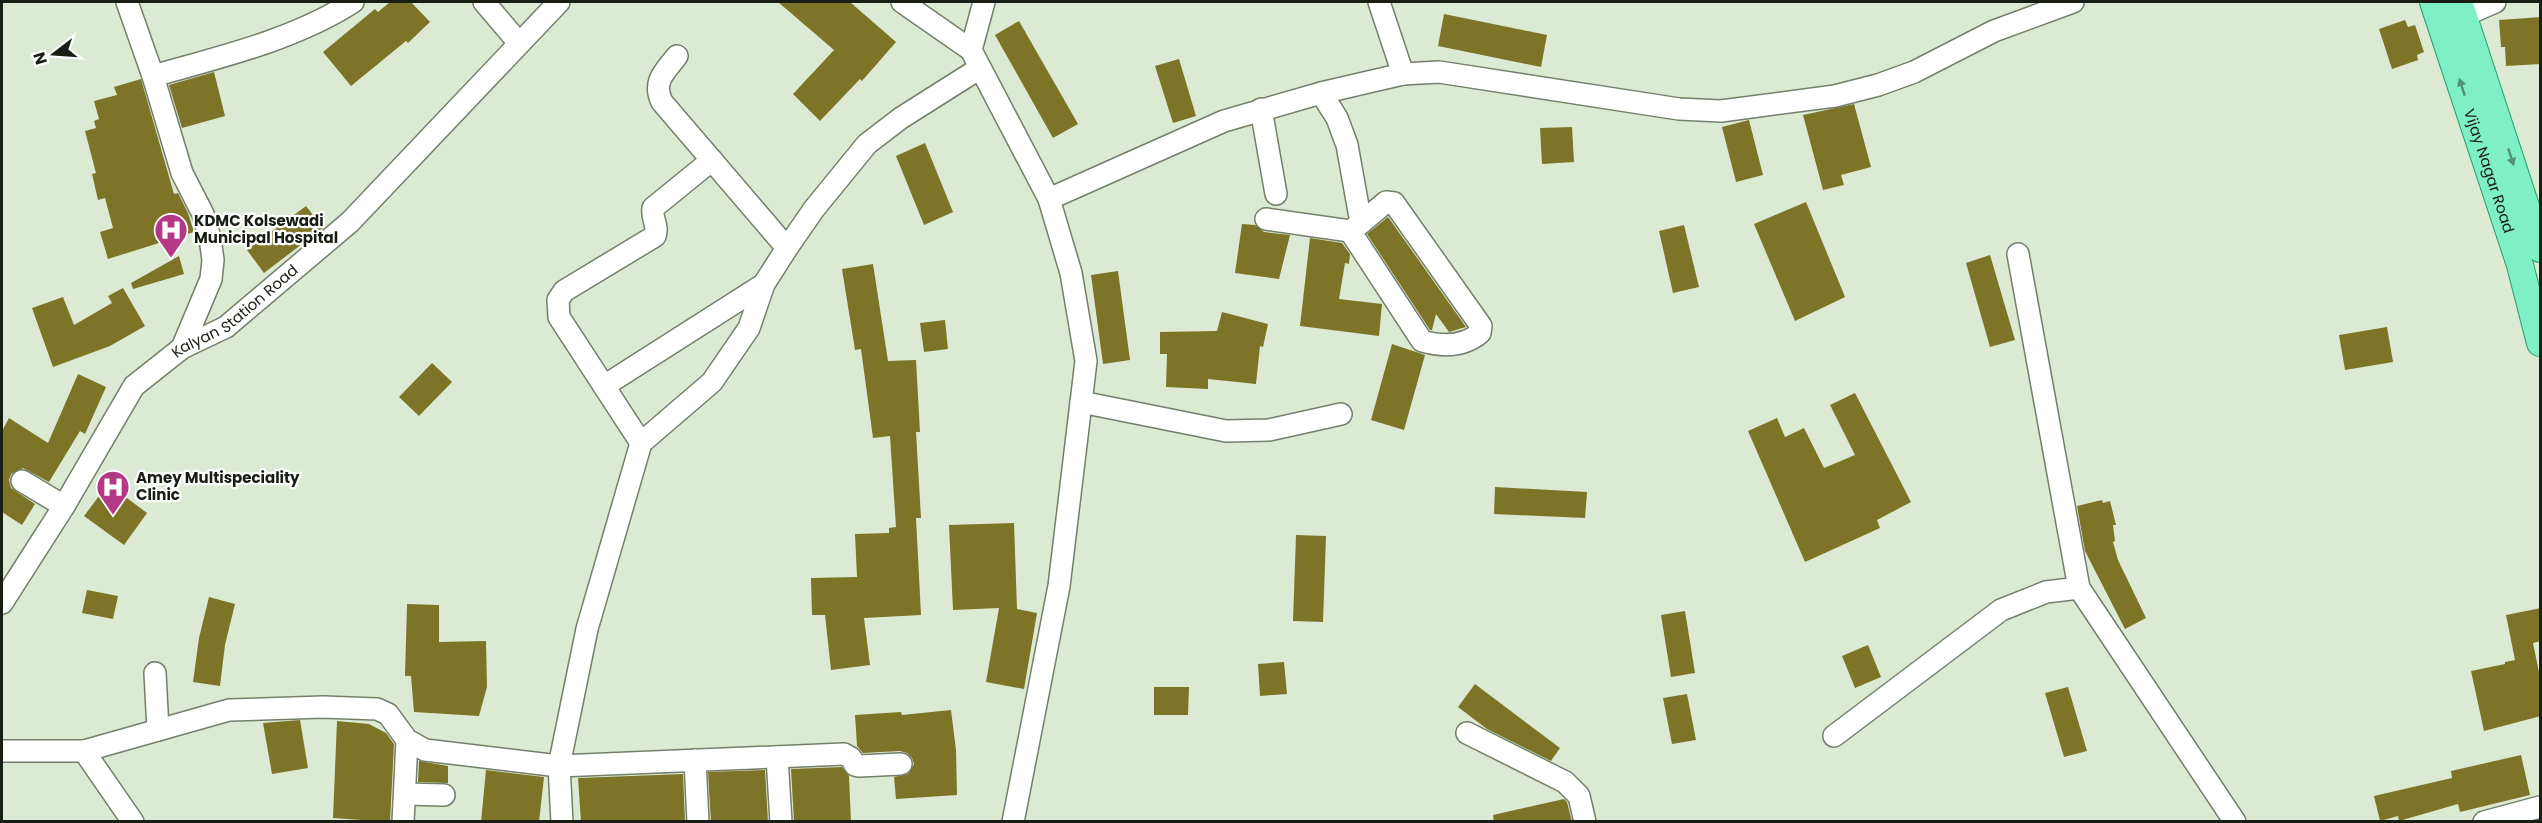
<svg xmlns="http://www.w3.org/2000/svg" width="2542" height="823" viewBox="0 0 2542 823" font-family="Poppins,sans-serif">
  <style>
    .building { fill: #7d7427 }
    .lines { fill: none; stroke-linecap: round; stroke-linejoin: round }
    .minor-casing { stroke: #737f6a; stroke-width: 24 }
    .major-casing { stroke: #249f6e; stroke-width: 28 }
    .minor { stroke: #fff; stroke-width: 21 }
    .major { stroke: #7fefc5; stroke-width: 26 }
    .oneway { fill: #519176 }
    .labels { text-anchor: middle; stroke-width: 4.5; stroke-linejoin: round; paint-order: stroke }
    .street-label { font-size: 15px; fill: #191e15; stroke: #fff }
    .poi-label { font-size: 15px; font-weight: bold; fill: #191e15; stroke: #fff; text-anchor: start }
  </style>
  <rect width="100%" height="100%" fill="#ddead3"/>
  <g class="building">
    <path d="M390 2H411L430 22 408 43 406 41 351 86 323 52 375 9 378 12Z"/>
    <path d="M778 2H850L896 42 862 81 860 79 820 121 793 94 834 50Z"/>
    <path d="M1444 14 1547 35 1541 67 1438 46Z"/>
    <path d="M2541 17V64L2506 66 2505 47H2501L2499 20Z"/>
    <path d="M2405 20 2408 27 2415 25 2424 52 2417 55 2418 60 2392 69 2379 29Z"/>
    <path d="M1019 21 1078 124 1053 138 995 35Z"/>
    <path d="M1179 59 1196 116 1173 123 1155 66Z"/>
    <path d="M214 72 225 116 182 128 169 85Z"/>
    <path d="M141 79 174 194 178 193 188 213 194 232 108 259 100 232 113 228 105 198 98 200 92 174 96 173 85 131 96 128 94 121 99 119 94 101 117 95 114 87Z"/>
    <path d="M1854 104 1871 167 1841 175 1844 185 1823 190 1803 115Z"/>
    <path d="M1749 120 1763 175 1736 182 1722 127Z"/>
    <path d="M1572 127 1574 162 1542 164 1540 128Z"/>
    <path d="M925 143 953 212 924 225 896 156Z"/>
    <path d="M1806 202 1845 297 1795 321 1754 224Z"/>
    <path d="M306 206 323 228 264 273 247 250Z"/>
    <path d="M1388 217 1466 327 1449 332 1436 314 1432 330H1430L1367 234Z"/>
    <path d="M1242 224 1255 225 1264 232 1290 235 1279 279 1235 273Z"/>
    <path d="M1684 225 1699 287 1673 293 1659 231Z"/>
    <path d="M1310 238 1342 243 1350 254 1349 264 1345 263 1339 299 1382 304 1379 336 1300 326Z"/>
    <path d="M1990 255 2015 340 1990 347 1966 263Z"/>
    <path d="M179 256 184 274 133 289 131 283Z"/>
    <path d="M873 264 888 361 916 360 920 432H916L921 518H916L921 615 864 618 870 665 831 670 825 615H812L811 578 857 577 855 534 889 533V528L896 527 890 436 873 438 861 349 855 350 842 269Z"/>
    <path d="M1118 271 1130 360 1103 364 1091 275Z"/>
    <path d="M123 288 145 326 110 346 53 367 32 308 63 297 74 325 112 303 108 296Z"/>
    <path d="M1222 312 1268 324 1263 347 1260 346 1256 384 1208 379V389L1166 387 1167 354H1160V332L1217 331Z"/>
    <path d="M945 320 948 349 924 352 920 323Z"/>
    <path d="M2387 327 2393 362 2345 370 2339 335Z"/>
    <path d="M1392 344 1425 355 1404 430 1371 420Z"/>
    <path d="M432 363 452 382 419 416 399 397Z"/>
    <path d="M78 374 106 387 85 434 80 431 49 482 23 468 11 474 9 480 11 488 35 504 22 525 2 512V431L9 418 48 443Z"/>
    <path d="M1855 393 1911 502 1877 520 1880 528 1805 562 1748 431 1777 418 1785 437 1804 428 1824 468 1855 455 1830 405Z"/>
    <path d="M108 484 147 513 124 545 84 516Z"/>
    <path d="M1495 487 1587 492 1585 518 1494 514Z"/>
    <path d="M2102 500 2103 503 2110 501 2116 525H2113L2115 541 2113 542 2118 560 2146 618 2125 629 2085 551 2077 506Z"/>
    <path d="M1014 523 1017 609 1037 613 1024 689 986 682 999 608 953 610 949 525Z"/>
    <path d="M1296 535 1326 536 1323 622 1293 621Z"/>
    <path d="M87 590 118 596 113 619 82 613Z"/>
    <path d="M209 597 235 604 225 645 220 686 193 682 199 638Z"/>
    <path d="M407 604 439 605V642L486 641 487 687 479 716 414 712 411 676H405Z"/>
    <path d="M2541 608V641L2533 643 2541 682V716L2484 731 2471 671 2505 664V662L2515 660 2506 615Z"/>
    <path d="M1685 611 1695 673 1671 677 1661 615Z"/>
    <path d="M1868 645 1881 677 1855 688 1842 656Z"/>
    <path d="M1284 662 1287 694 1260 696 1258 664Z"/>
    <path d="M1475 684 1560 748 1551 761 1487 729 1458 707Z"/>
    <path d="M1154 687H1189L1188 715H1154Z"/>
    <path d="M2068 687 2087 751 2064 757 2045 693Z"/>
    <path d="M1687 694 1696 740 1672 744 1663 698Z"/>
    <path d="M951 710 956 750 957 795 896 799 894 777 908 774 914 764 912 758 907 753 900 751 863 753 857 746 855 715 901 712 902 715Z"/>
    <path d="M300 720 308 768 272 774 263 723Z"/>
    <path d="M337 721 369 724 386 733 394 744 390 822 333 818Z"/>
    <path d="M2521 755 2530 795 2460 812 2458 804 2399 821 2398 816 2380 821 2374 796 2452 778 2451 771Z"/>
    <path d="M419 761 448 766V783L418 782Z"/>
    <path d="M842 767 849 776 851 822H794L791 769Z"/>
    <path d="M486 770 544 777 539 822H481Z"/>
    <path d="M765 770 768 822H711L708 772Z"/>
    <path d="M683 774 685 822H581L578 778Z"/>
    <path d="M1564 799 1567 802 1572 822H1494L1493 815Z"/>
  </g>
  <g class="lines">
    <g class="minor-casing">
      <g id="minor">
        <path d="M127 2 153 76 182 173 203 214 210 238 213 260 211 279 182 348"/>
        <path d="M484 2 519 43"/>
        <path d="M902 2 971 50 1049 199 1224 121 1321 93 1403 74 1439 72 1679 109 1721 111 1835 96 1878 85 1914 72 1994 31 2073 2"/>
        <path d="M1379 2 1403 74"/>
        <path d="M2449 22 2495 2"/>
        <path d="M971 50 984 2"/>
        <path d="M677 56C665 71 652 82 662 102L787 248"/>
        <path d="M153 76C220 57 294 40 353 2"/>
        <path d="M1261 109 1276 194"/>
        <path d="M1266 219 1350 231 1361 223 1347 145 1337 118 1321 93"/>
        <path d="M1350 231 1422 341C1443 347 1463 347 1480 333L1481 326 1394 203 1386 202 1361 223"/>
        <path d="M2018 254 2079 588 2235 822"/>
        <path d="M604 386 764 284"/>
        <path d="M1081 402 1226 431 1269 430 1341 414"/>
        <path d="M641 443 559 317 558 300 564 291 655 236C659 226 651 218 653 208L712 160"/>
        <path d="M22 481 64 506"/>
        <path id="s1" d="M2 603 64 506 134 386 182 348 226 327 350 222 559 2"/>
        <path d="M155 673 158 730"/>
        <path d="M1467 733 1565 782 1579 796 1585 822"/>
        <path d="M1834 736 2001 610 2046 592 2079 588"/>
        <path d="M2 751H84L133 822"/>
        <path d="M84 751 229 710 323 707 377 709 388 714 407 740 425 750 559 766 844 754 851 758 855 765 859 766 901 764"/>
        <path d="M777 757 781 822"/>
        <path d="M695 760 698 822"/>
        <path d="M405 794 444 795"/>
        <path d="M403 822 407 740"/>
        <path d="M562 822 559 766 587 629 641 443 712 382 749 328 764 284 787 248 814 209 867 144 901 118 980 68"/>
        <path d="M1013 822 1059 586 1086 361 1071 273 1049 199"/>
        <path d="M2484 822 2540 807"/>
      </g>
    </g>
    <g class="major-casing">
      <g id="major">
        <path id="s2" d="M2433 2 2520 265 2540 343"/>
        <path d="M2459 2 2540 249"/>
      </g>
    </g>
    <use href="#minor" class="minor"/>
    <use href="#major" class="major"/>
  </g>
  <defs><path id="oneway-solid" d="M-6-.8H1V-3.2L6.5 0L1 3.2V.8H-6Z" transform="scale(1.5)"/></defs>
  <g class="oneway">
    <use href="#oneway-solid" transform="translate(2462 87) rotate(-108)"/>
    <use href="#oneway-solid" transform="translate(2511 157) rotate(72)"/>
  </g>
  <defs>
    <g id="hospital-pin" transform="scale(1.725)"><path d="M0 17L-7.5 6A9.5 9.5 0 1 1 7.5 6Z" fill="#b53887" stroke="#fff"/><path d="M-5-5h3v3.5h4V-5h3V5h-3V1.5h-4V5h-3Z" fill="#fff"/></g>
  </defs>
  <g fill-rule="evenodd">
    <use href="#hospital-pin" x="171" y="230"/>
    <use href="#hospital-pin" x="113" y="487"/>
  </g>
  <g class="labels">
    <g class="street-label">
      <text dy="5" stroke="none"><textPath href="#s2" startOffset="178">Vijay Nagar Road</textPath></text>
      <text dy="5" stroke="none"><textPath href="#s1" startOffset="380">Kalyan Station Road</textPath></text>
    </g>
    <g class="poi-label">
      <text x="194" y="226">KDMC Kolsewadi<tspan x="194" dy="17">Municipal Hospital</tspan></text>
      <text x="136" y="483">Amey Multispeciality<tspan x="136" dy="17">Clinic</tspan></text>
    </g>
  </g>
  <rect width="2542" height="823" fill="none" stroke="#191e15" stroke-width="6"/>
  <g transform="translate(54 54) rotate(253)" stroke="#ffffff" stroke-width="4.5" paint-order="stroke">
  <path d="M0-4.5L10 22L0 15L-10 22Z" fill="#191e15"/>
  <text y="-9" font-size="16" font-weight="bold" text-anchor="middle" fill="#191e15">N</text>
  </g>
</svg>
